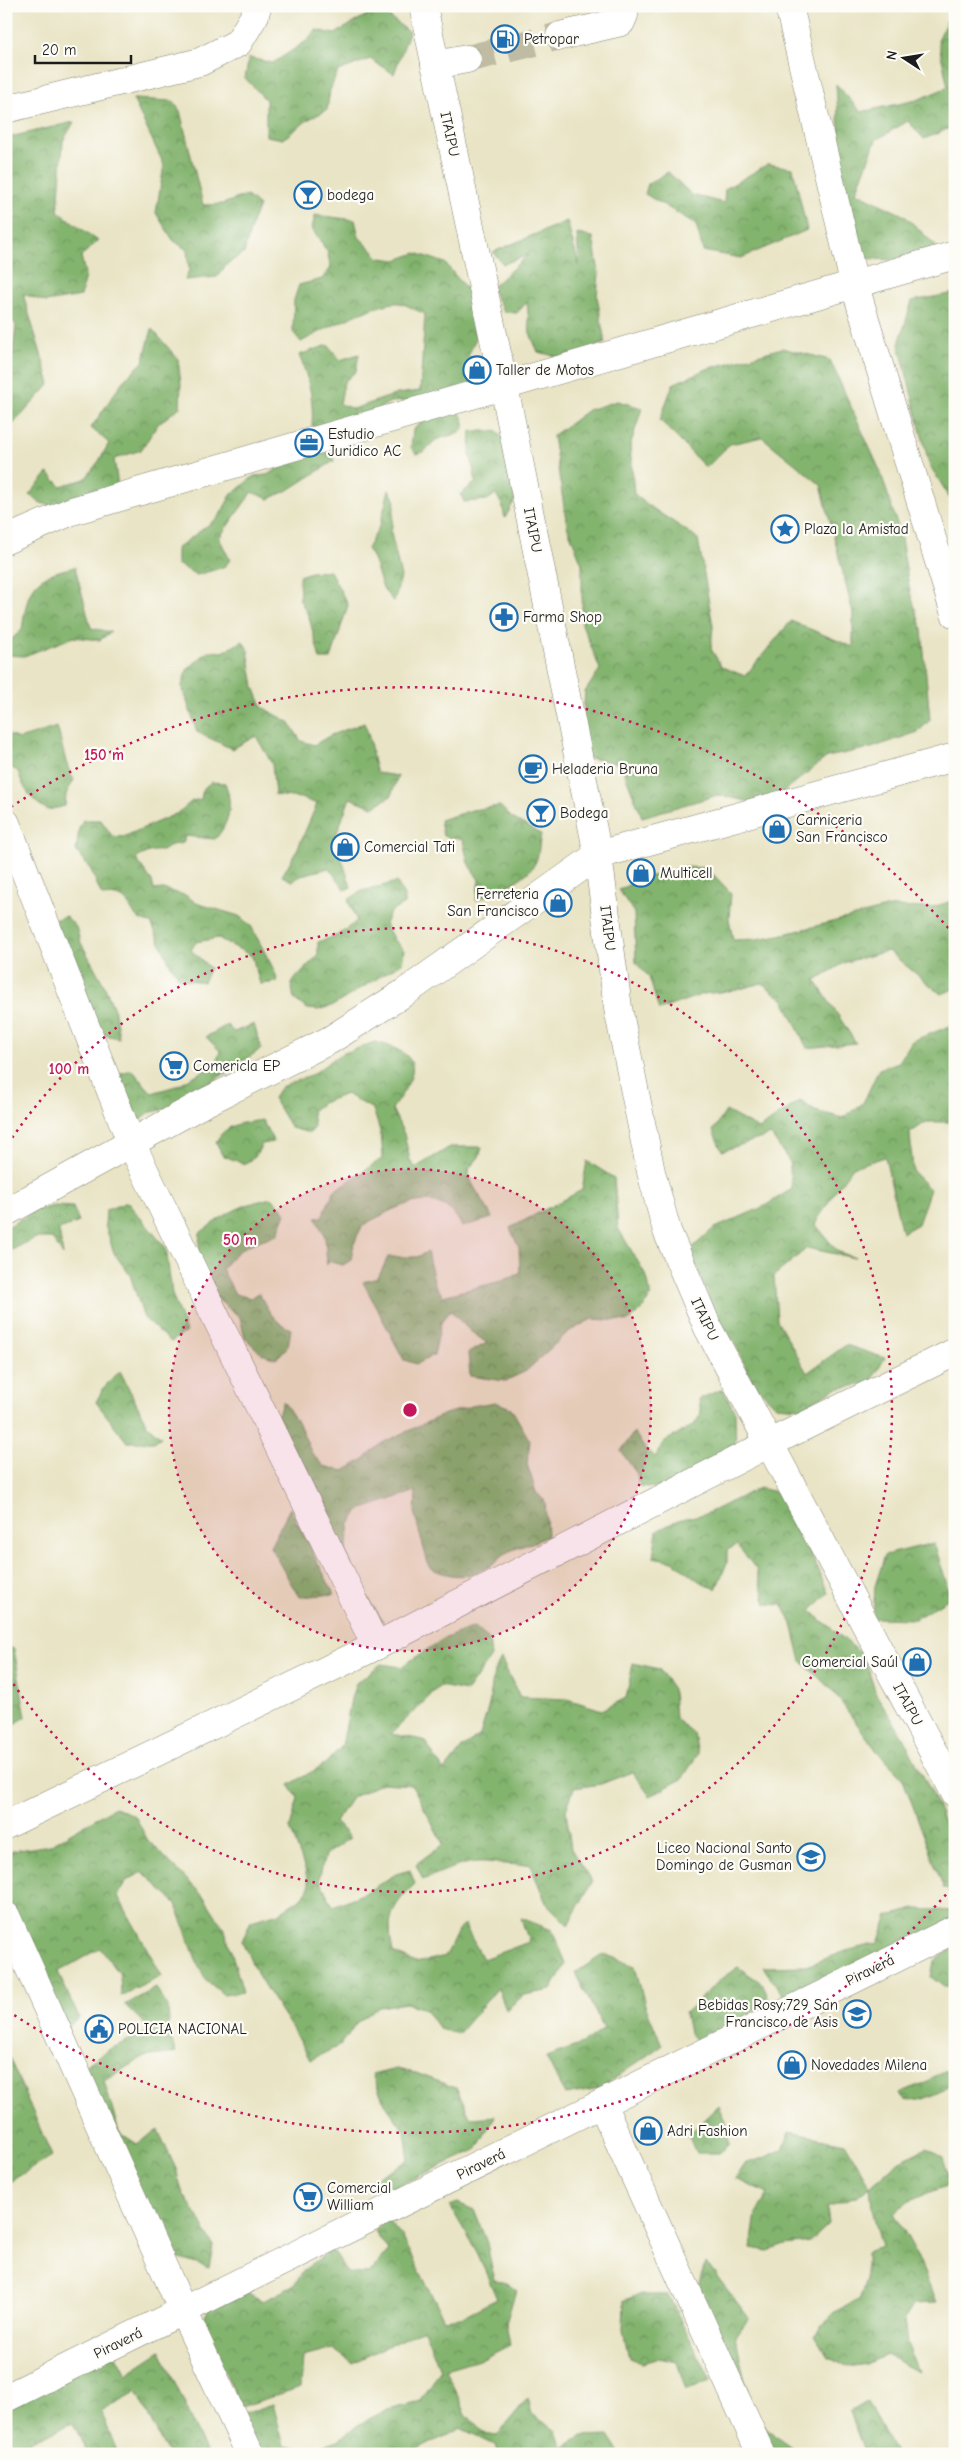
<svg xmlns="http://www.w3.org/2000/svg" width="961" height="2460" viewBox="0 0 961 2460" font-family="'Comic Neue',sans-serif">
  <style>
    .forest { fill: url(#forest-crowns); stroke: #506845 }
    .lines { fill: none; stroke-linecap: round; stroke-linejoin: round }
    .minor-tunnel { stroke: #c0bca3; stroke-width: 28; stroke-dasharray: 28 14; stroke-linecap: butt }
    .minor-casing { stroke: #828070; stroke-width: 29 }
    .minor { stroke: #fff; stroke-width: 28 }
    .ring { fill: none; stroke: #c2185b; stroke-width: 2.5; stroke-dasharray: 2.5 5 }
    .labels { text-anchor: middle; stroke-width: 4.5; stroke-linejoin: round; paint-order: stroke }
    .poi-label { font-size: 15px; fill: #1c1c1c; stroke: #fdfcf7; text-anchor: start }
    .street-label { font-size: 15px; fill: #1c1c1c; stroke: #fdfcf7 }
    .centre { fill: #c2185b; stroke: #fdfcf7; stroke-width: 2.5 }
    .ring-label { font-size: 15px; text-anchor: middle; font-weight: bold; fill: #c2185b; stroke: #fdfcf7; stroke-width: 4.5; stroke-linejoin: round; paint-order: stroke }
  </style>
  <defs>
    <pattern id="forest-crowns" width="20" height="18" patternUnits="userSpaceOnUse" patternTransform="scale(1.25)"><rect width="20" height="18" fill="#83b46e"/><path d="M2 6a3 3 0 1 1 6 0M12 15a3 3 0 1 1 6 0" fill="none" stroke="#6a925a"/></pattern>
  </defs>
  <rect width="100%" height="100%" fill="#fdfcf7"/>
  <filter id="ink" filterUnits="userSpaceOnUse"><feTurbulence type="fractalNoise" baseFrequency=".02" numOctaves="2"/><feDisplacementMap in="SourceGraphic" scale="10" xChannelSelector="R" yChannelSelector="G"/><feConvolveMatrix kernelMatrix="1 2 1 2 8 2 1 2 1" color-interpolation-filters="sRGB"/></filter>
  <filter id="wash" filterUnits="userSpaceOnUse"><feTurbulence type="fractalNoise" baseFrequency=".0096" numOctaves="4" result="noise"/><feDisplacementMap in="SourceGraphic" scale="20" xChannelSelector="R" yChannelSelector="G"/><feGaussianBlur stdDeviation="1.12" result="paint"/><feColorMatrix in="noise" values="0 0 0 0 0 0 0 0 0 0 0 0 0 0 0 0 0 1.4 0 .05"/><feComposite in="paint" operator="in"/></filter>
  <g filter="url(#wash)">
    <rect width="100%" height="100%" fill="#e9e4c5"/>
    <g class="forest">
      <path d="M378 8 409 32 394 74 370 59 338 71 330 90 327 110 309 119 283 139 266 136V100L245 78 249 58 273 63 308 40 316 30 335 34Z"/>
      <path d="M951 12 955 13V131L950 128 924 139 908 121 876 140 856 192 905 216 937 247 891 260 847 257 836 84 861 112 917 100 948 87 938 40Z"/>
      <path d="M133 99 173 101 180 111 203 205 223 204 246 195 259 206 253 220 244 253 227 264 217 277 185 280 189 270 187 250 173 240 156 213 164 165Z"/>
      <path d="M74 122 63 141 58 211 98 241 81 256 85 274 81 296 46 302 23 294 50 384 6 432V364L13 353 16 325 6 313V138Z"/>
      <path d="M768 164 793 168 807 230 741 258 703 251 696 224 645 194 648 184 668 172 692 195 724 203 725 189Z"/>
      <path d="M315 215 355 220 359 237 380 258 396 260 416 253 445 263 477 302 473 322 476 338 468 356 484 367 475 384 438 399 390 402 360 420 333 427 312 426C314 399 309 380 299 355L328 345 340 360 359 354 356 371 344 382 340 404 353 409 397 394 420 391 425 314C417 311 408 305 400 303 381 300 319 332 301 342L293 332 294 300 299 285 322 279 331 268 327 251 312 229Z"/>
      <path d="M567 221 579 266 577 234 593 237 599 273 597 296 605 343 563 358 538 352 530 333 527 302 517 313 504 312 491 288 528 255 503 264 493 252Z"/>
      <path d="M955 293V506L929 464 899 344 912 301Z"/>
      <path d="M152 329 178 359 181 385 180 407 158 424 141 450 114 459 118 486 72 511 41 503 29 495 48 473 61 486 85 479 99 461 109 443 91 428 123 381 143 362Z"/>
      <path d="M782 348 830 360 881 473 900 533 910 592 922 630 930 720 918 732 871 748 827 757 767 805 718 795 642 817 621 764 584 757 582 728 585 692 600 669 582 624V564L567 526 553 436 588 410 617 401 642 408 630 446 634 494C654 511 677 523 698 539L713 626 711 649 722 667 745 676 791 621 853 647V613L821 485 762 437 730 444 706 468 660 420 673 384 707 369Z"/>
      <path d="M458 410C474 435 456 433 438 439 430 442 429 452 416 454L411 447 413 430 424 420Z"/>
      <path d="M471 431H496L506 442 515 500 505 518 502 505 496 494 487 500 464 502 461 494 476 482 470 454Z"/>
      <path d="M330 452 334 461 290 489 269 499 252 492 219 538 230 560 224 567 197 575 177 564V548L219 517 231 495 254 476 267 475 298 457Z"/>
      <path d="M389 490 395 500 391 533 401 577 394 601C376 587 380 565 367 549L380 525Z"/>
      <path d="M75 567 91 628 111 632 100 640 74 637 24 656 6 655V644L22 630C28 588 31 576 75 567Z"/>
      <path d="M330 571 348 605 331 659H320L309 617 300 600 299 576 311 572Z"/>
      <path d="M243 641 248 650 254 687 262 707 289 722 301 741 314 745 331 735 364 723C372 740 371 757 377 773L398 776 391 796 373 807 350 798 335 838 351 887 345 890 329 868 305 874 292 881 282 876 297 850 317 804 301 798 275 795 272 764 256 736 232 749 197 732 182 686 187 670 208 651 223 652Z"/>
      <path d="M57 727C63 745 64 763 74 780L66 794 65 806 48 810C31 801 24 790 18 771L6 765V734L19 739Z"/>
      <path d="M211 782 225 783C233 803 230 823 215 839L185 836 183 843 171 845 162 851C151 850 144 853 136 859L152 881 154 890 163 889 187 896 196 903 239 916 251 926 274 970 278 982 260 984 252 956 218 938 196 942 191 950 210 968 203 982 180 979 170 964 151 923C122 919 139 891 102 896L91 870 76 851 79 829 83 820H101L112 836 123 837 178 813 192 801 201 799 203 789Z"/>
      <path d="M500 806 512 818 541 834C539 843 539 858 534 865 525 880 492 894 476 900L479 880 468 863 463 840 443 836 440 820 472 810Z"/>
      <path d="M682 867 707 868 731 893 729 918 733 940 757 939 785 934 890 907 930 908 955 900V989L941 994 888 951 846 962 815 980 856 1043 807 1048 784 1000 762 983 736 990 703 994 659 1010 649 977 636 963 634 913 619 890 643 877 661 875Z"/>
      <path d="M397 882 404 896V904L390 912 385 924 394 940 404 950 402 963 334 1005 318 1010 307 1009 294 999 291 983 318 955V942L338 935 357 921 348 900 362 891Z"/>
      <path d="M66 916 76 927 80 941 104 985 115 1012 119 1038 100 1034 48 922Z"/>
      <path d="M254 1024 261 1049 209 1084 197 1098 174 1107 148 1113 136 1126 114 1075 132 1070 152 1093 176 1086 216 1064 220 1051 206 1037 227 1025 234 1032Z"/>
      <path d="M955 1024V1129L949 1122H926L910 1133 913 1172 930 1189 918 1224 902 1233 885 1157 853 1167 834 1193 815 1224 837 1251 855 1258 807 1248 774 1276 777 1320 807 1373 846 1345 885 1358 870 1383 835 1389 801 1408 776 1406 753 1383 737 1348 715 1312 690 1250 713 1229 763 1207 792 1189 789 1161 771 1135 722 1151 713 1131 726 1111 759 1129 800 1101 815 1111 843 1118 863 1103 879 1069 899 1062 912 1041Z"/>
      <path d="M375 1042C427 1055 417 1073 392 1109L404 1134 410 1160 415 1168 450 1147H482L479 1157 468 1170C469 1184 486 1203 492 1218L462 1227C446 1191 411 1199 382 1215 377 1218 366 1222 362 1227 356 1236 352 1249 351 1260L343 1265 327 1261V1265L325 1237 316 1218 322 1217 334 1191 383 1158 381 1134 373 1109 346 1094 322 1103 312 1111 314 1126 310 1133 291 1128 273 1098 281 1087 313 1074 339 1055Z"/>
      <path d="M262 1120 274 1142 262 1144 255 1157 244 1164 222 1155 216 1142C226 1123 243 1123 262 1120Z"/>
      <path d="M587 1161 614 1178 618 1228 647 1277 651 1296 642 1310 628 1321 592 1319 568 1332 526 1371 505 1381 470 1376 468 1353 487 1343 470 1331 450 1310 441 1323 434 1355 417 1364 404 1360 363 1282 378 1278 388 1257H417L427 1252 435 1285 443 1296 501 1281 520 1273 519 1248 510 1228 582 1190Z"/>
      <path d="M272 1198 286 1213 277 1235C251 1243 239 1246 222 1269L235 1294 251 1298 259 1293C267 1309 274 1323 291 1329L288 1346 276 1359 262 1354 245 1338 240 1317 212 1295 198 1258 200 1233C226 1213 240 1205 272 1198Z"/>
      <path d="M127 1202 166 1248 172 1294 186 1332 171 1342 144 1318 130 1275 114 1253 105 1225 106 1210Z"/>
      <path d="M54 1206 73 1207 79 1222 59 1230 63 1255 52 1238H35L6 1253V1228L36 1210Z"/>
      <path d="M120 1371 147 1425 161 1437 154 1442H127L96 1402 104 1387Z"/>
      <path d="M723 1389 735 1412 736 1455 657 1488 639 1486 637 1474 621 1451 634 1432 645 1449 655 1457 665 1441 694 1425 701 1414 699 1399Z"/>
      <path d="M283 1401 300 1426 311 1452 323 1466 344 1471 364 1459 382 1443 445 1414 472 1406 495 1402 511 1408 530 1441 527 1464 536 1492 545 1501 547 1536C532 1544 524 1545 510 1551 502 1554 496 1563 488 1567 468 1579 449 1578 429 1567L415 1516 416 1491 360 1510 350 1524 346 1552 362 1589 383 1621 365 1617 275 1422Z"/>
      <path d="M759 1488 777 1492 798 1524 828 1593 811 1611 864 1656 876 1694 900 1732 932 1793 955 1849V1892L944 1889 902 1777 877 1751 832 1690 801 1661 792 1624 783 1605 766 1604 756 1569 737 1545 727 1550V1563L716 1589 699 1581 673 1561 653 1557 657 1531 678 1520 708 1513Z"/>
      <path d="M290 1508 334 1594 299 1597 270 1547Z"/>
      <path d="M934 1543 951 1597 915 1619 873 1618 875 1586 885 1555Z"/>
      <path d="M474 1627 489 1639 491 1657 467 1691 440 1686 391 1734 424 1740 444 1771 463 1747 480 1735 489 1705 494 1672 501 1659 520 1697 567 1699 602 1710 626 1698 633 1663 659 1669 673 1689 675 1719 694 1734 698 1754 682 1779 650 1796 632 1772 601 1784 574 1788 566 1810 571 1849 592 1882 568 1925 546 1903 530 1864C512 1866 503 1863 487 1862 465 1860 442 1872 423 1880L416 1864 443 1844 412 1785 382 1783 351 1798 335 1822 350 1838 325 1855 319 1879 333 1906 365 1893 396 1874 410 1870 415 1884C389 1908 387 1920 393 1953L416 1963 446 1956 458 1931 464 1924 483 1959 529 1942 521 1918 552 1930 566 1963 551 1990 524 1995 506 2010 498 1988 458 2034 439 2029 425 2009 406 2003 379 2007 356 2023 341 2045 310 2060C296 2032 277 2007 261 1980 253 1968 248 1954 242 1941L251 1921 279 1913 303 1897 309 1887 305 1869 290 1828 298 1798 289 1785 325 1764 342 1746 351 1699 356 1683 381 1664 401 1667 443 1639Z"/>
      <path d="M6 1647 14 1649 26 1717 6 1729Z"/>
      <path d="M115 1807 135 1816 147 1839 204 1897 225 1930 243 1992 224 1995 205 1979 198 1965 176 1904 143 1872 126 1881 118 1896 162 1976 121 1996 120 1974 100 1948 58 1972 79 2018 56 2036 6 1933V1854L13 1851 50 1845Z"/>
      <path d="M916 1909 955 1911V1917L883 1957 861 1960 838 1980 785 1998 763 1967 806 1966 846 1951 878 1943 888 1916Z"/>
      <path d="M955 1947V1983L944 1987 931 1977 934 1961Z"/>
      <path d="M604 1954 635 1966 645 2005 662 2045 600 2089 565 2095 546 2057 582 2044 604 2029 575 1973Z"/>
      <path d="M738 1967 763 1984 771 2006 752 2012 706 2051 689 2033 685 2013 722 1978Z"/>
      <path d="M156 1988 168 2007 170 2037 176 2053 143 2057 104 2081 119 2132 137 2144 158 2130 176 2169 183 2194 198 2216 213 2246 209 2268 177 2258 152 2232 73 2074 108 2050 151 2030 125 2005Z"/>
      <path d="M8 2055 52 2156 6 2184V2056Z"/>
      <path d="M955 2066V2082C941 2092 921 2104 904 2100L900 2093 930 2080Z"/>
      <path d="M396 2069 416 2073 456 2088 471 2118 495 2116 476 2150 379 2194 369 2182 409 2160 405 2132 385 2104 372 2075Z"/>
      <path d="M718 2106 728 2127 729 2145 719 2153H696L688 2135Z"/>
      <path d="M789 2132 845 2143 870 2186 896 2163 926 2148 943 2157 951 2184 912 2199 894 2213 914 2249 937 2303 915 2304 904 2320 907 2343 918 2372 887 2355 866 2364 849 2367 828 2357 815 2336 833 2313 860 2299 866 2279V2252L882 2247 872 2209 870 2186 856 2196 827 2207 829 2224 810 2242 785 2245 768 2251 751 2248 756 2213 768 2193 735 2179 746 2163 765 2158 782 2149Z"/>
      <path d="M458 2203 474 2210 487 2243 494 2280 503 2281 516 2290 506 2323 510 2345 486 2357 445 2369 466 2414 483 2433 497 2435 528 2398 532 2414 555 2430 562 2448 583 2436 609 2435 621 2454H499L496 2445 460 2428 410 2454H251L240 2415 273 2404 284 2446 313 2449 341 2439 358 2425 388 2409 421 2401 440 2370 424 2329 352 2363 333 2349 303 2357 301 2387 241 2407 202 2323 211 2304 248 2293 263 2301 293 2286 305 2269 332 2249 347 2273 369 2274 389 2251 374 2230 387 2219 402 2236 444 2319 461 2317 497 2299 477 2252 450 2206Z"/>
      <path d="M706 2262 749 2318 736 2336C740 2357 747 2401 758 2418 766 2431 782 2440 793 2448L794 2454H766L712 2337 699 2283Z"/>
      <path d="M639 2295H668L711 2380 686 2390 677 2362 659 2358 642 2363 629 2358 623 2330 624 2300Z"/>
      <path d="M113 2350 126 2374 161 2351 207 2454H168L136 2392 101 2411 118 2454H88L73 2423 6 2452V2409Z"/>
      <path d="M867 2402 896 2454H865L850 2412Z"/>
    </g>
  </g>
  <g filter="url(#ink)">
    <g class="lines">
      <path class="minor-tunnel" d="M467 59 560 36"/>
      <g class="minor-casing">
        <g id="minor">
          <path d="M423 6 504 386 598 855 618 1008 651 1172 667 1231 708 1328 955 1793"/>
          <path d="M789 6 854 283 955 614"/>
          <path d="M560 36 621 22 624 15 622 6"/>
          <path d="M435 65 467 59"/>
          <path d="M6 109 200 62 238 43 255 15 257 6"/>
          <path d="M6 540 72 511 955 255"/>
          <path d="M6 823 132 1145 376 1646"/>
          <path d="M6 1212 202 1104 330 1040 404 993 598 855 955 757"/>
          <path d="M6 1825 376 1646 770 1443 955 1352"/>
          <path d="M6 1916 183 2311 250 2454"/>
          <path d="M602 2104 761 2454"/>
          <path d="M6 2398 955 1929"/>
        </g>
      </g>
      <use href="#minor" class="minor"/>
    </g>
  </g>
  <circle cx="410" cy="1410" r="241" fill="#c2185b" fill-opacity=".12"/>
  <g class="ring">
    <circle cx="410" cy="1410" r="241"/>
    <path d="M8 1144A482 482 0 1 1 8 1676"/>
    <path d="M951 1889A723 723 0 0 1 11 2013M11 807A723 723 0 0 1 951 931"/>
  </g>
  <defs>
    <g id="fuel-ring" transform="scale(1.4375)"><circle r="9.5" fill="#fdfcf7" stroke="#1f6fb2" stroke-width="1.5"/><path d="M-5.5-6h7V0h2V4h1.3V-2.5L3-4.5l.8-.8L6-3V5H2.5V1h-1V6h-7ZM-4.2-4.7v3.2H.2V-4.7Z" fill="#1f6fb2"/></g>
    <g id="bar-ring" transform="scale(1.4375)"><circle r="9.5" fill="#fdfcf7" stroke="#1f6fb2" stroke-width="1.5"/><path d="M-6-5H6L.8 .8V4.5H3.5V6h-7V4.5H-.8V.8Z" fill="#1f6fb2"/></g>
    <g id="shop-ring" transform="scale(1.4375)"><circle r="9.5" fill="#fdfcf7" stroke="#1f6fb2" stroke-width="1.5"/><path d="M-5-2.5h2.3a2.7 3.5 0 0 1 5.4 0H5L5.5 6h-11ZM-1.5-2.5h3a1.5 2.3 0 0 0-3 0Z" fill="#1f6fb2"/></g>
    <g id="office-ring" transform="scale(1.4375)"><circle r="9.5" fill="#fdfcf7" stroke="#1f6fb2" stroke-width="1.5"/><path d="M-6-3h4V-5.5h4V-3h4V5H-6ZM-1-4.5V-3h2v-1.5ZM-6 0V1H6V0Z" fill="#1f6fb2"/></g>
    <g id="sight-ring" transform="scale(1.4375)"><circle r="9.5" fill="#fdfcf7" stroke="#1f6fb2" stroke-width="1.5"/><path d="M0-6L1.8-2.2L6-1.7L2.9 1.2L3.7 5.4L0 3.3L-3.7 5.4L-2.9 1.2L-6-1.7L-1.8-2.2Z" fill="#1f6fb2"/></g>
    <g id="pharmacy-ring" transform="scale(1.4375)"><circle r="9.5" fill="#fdfcf7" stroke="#1f6fb2" stroke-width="1.5"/><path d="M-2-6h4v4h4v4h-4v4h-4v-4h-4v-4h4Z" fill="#1f6fb2"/></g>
    <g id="cafe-ring" transform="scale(1.4375)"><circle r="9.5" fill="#fdfcf7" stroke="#1f6fb2" stroke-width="1.5"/><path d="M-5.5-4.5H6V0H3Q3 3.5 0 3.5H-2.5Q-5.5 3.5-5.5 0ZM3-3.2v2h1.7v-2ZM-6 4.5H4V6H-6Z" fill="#1f6fb2"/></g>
    <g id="supermarket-ring" transform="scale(1.4375)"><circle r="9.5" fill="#fdfcf7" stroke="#1f6fb2" stroke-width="1.5"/><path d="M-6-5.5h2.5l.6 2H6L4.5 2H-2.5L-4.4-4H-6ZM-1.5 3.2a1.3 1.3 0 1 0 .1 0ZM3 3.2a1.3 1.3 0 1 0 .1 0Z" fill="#1f6fb2"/></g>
    <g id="university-ring" transform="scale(1.4375)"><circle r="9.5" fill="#fdfcf7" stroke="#1f6fb2" stroke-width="1.5"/><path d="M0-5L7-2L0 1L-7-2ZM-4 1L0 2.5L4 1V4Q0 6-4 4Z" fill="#1f6fb2"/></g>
    <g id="school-ring" transform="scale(1.4375)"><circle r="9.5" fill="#fdfcf7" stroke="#1f6fb2" stroke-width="1.5"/><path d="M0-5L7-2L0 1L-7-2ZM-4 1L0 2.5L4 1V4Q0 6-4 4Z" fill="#1f6fb2"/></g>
    <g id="civic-ring" transform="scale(1.4375)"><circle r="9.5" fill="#fdfcf7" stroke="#1f6fb2" stroke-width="1.5"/><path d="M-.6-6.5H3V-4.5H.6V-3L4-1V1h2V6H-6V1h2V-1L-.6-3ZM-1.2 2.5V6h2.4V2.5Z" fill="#1f6fb2"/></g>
  </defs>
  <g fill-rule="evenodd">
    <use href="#fuel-ring" x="505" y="39"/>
    <use href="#bar-ring" x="308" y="195"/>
    <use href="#shop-ring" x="477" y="370"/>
    <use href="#office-ring" x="309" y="443"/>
    <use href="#sight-ring" x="785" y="529"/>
    <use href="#pharmacy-ring" x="504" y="617"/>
    <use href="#cafe-ring" x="533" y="769"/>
    <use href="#bar-ring" x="541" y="813"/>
    <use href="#shop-ring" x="777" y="829"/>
    <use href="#shop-ring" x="345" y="847"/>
    <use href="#shop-ring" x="641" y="873"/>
    <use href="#shop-ring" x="558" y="903"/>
    <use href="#supermarket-ring" x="174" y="1066"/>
    <use href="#shop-ring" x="917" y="1662"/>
    <use href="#university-ring" x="811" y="1857"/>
    <use href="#school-ring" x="857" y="2014"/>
    <use href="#civic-ring" x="99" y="2029"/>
    <use href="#shop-ring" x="792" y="2065"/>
    <use href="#shop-ring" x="648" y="2131"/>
    <use href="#supermarket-ring" x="308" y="2197"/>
  </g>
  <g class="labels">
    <g class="poi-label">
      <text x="524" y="44">Petropar</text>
      <text x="327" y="200">bodega</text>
      <text x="496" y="375">Taller de Motos</text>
      <text x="328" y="439">Estudio<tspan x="328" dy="17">Juridico AC</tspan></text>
      <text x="804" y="534">Plaza la Amistad</text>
      <text x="523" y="622">Farma Shop</text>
      <text x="552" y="774">Heladeria Bruna</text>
      <text x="560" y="818">Bodega</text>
      <text x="796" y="825">Carniceria<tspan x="796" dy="17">San Francisco</tspan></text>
      <text x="364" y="852">Comercial Tati</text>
      <text x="660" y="878">Multicell</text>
      <text x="539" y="899" text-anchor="end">Ferreteria<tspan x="539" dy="17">San Francisco</tspan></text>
      <text x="193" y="1071">Comericla EP</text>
      <text x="898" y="1667" text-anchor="end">Comercial Saúl</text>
      <text x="792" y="1853" text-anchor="end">Liceo Nacional Santo<tspan x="792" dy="17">Domingo de Gusman</tspan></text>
      <text x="838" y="2010" text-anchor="end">Bebidas Rosy;729 San<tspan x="838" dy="17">Francisco de Asis</tspan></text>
      <text x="118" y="2034">POLICIA NACIONAL</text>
      <text x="811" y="2070">Novedades Milena</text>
      <text x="667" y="2136">Adri Fashion</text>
      <text x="327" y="2193">Comercial<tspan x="327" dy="17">William</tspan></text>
    </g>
    <g class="street-label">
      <text transform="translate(450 134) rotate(78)" y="5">ITAIPU</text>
      <text transform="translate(533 530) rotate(79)" y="5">ITAIPU</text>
      <text transform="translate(608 928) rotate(83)" y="5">ITAIPU</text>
      <text transform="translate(705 1319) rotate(65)" y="5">ITAIPU</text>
      <text transform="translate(908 1704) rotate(62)" y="5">ITAIPU</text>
      <text transform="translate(870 1970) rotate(-26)" y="5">Piraverá</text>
      <text transform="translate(481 2164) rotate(-26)" y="5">Piraverá</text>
      <text transform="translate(118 2343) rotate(-26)" y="5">Piraverá</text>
    </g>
  </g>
  <circle cx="410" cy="1410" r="8" class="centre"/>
  <g class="ring-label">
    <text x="104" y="760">150 m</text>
    <text x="69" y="1074">100 m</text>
    <text x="240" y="1245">50 m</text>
  </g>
  <rect width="961" height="2460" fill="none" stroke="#fdfcf7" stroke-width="25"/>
  <g transform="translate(904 58) rotate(282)" stroke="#fdfcf7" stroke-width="4" paint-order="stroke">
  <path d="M0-4L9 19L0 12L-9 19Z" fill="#1c1c1c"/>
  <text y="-8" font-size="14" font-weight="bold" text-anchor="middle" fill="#1c1c1c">N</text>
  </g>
  <path d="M35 55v8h96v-8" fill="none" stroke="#1c1c1c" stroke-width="2.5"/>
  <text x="42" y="55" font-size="15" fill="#1c1c1c" stroke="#fdfcf7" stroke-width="4" paint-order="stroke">20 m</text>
</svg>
